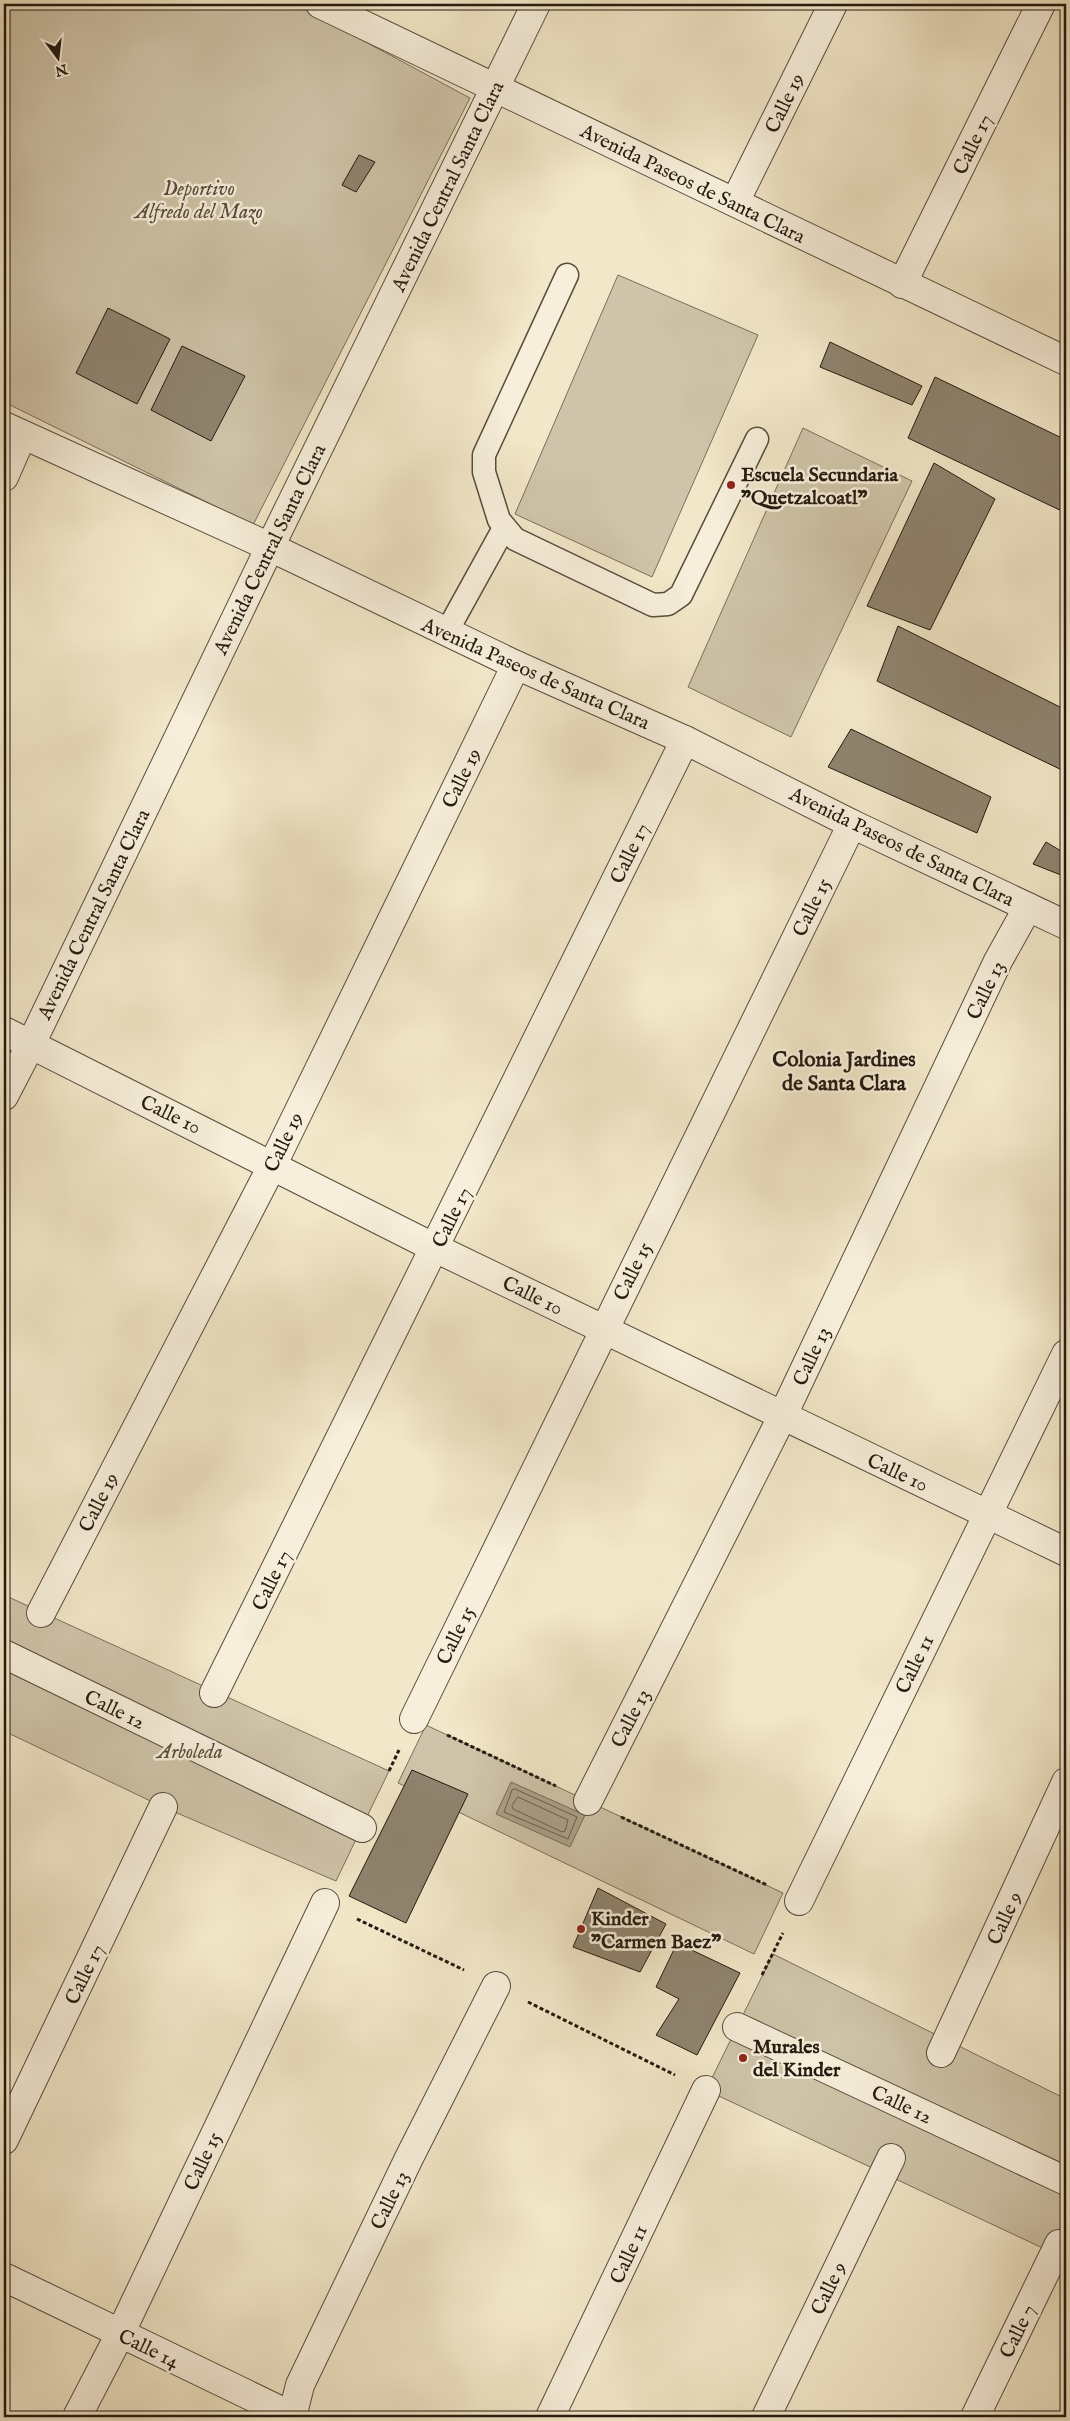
<svg xmlns="http://www.w3.org/2000/svg" width="1070" height="2421" viewBox="0 0 1070 2421" font-family="'IM FELL English',serif">
  <style>
    .green { fill: #cfc4a9; stroke: #7a6e5c }
    .water { fill: #aca189; stroke: #766b58 }
    .lines { fill: none; stroke-linecap: round; stroke-linejoin: round }
    .shore { stroke: #685d4c; stroke-width: 1 }
    .building { fill: #8f846f; stroke: #24190f }
    .service-casing { stroke: #584c3d; stroke-width: 25 }
    .pedestrian-casing { stroke: #584c3d; stroke-width: 30 }
    .minor-casing { stroke: #584c3d; stroke-width: 30 }
    .tertiary-casing { stroke: #584c3d; stroke-width: 30 }
    .path { stroke: #24190f; stroke-width: 3; stroke-dasharray: 4 2.5; stroke-linecap: butt }
    .service { stroke: #f7efdb; stroke-width: 22 }
    .pedestrian { stroke: #f7efdb; stroke-width: 28 }
    .minor { stroke: #f7efdb; stroke-width: 28 }
    .tertiary { stroke: #f7efdb; stroke-width: 28 }
    .poi-dot { fill: #8f2418; stroke: #f7efdb; stroke-width: 2 }
    .labels { text-anchor: middle; stroke-width: 5; stroke-linejoin: round; paint-order: stroke }
    .street-label { font-size: 20px; fill: #24190f; stroke: #f7efdb }
    .park-label { font-size: 20px; font-style: italic; fill: #574c3d; stroke: #f7efdb }
    .poi-label { font-size: 20px; font-weight: bold; fill: #24190f; stroke: #f7efdb; text-anchor: start }
    .neighbourhood-label { font-size: 21px; font-weight: bold; fill: #24190f; stroke: #f7efdb }
  </style>
  <rect width="100%" height="100%" fill="#f2e7c8"/>
  <filter id="stains"><feTurbulence type="fractalNoise" baseFrequency=".004" numOctaves="4"/><feColorMatrix values="0 0 0 0 .2 0 0 0 0 .09 0 0 0 0 .02 0 0 0 .5 -.17"/></filter>
  <radialGradient id="worn" r=".72"><stop offset=".6" stop-color="#630" stop-opacity="0"/><stop offset="1" stop-color="#630" stop-opacity=".3"/></radialGradient>
  <g class="green">
    <path d="M4 4H295L470 98 253 525 4 402Z"/>
    <path d="M618 275 758 335 652 577 515 514Z"/>
    <path d="M803 428 912 481 791 737 688 687Z"/>
    <path d="M4 1595 389 1771 336 1881 163 1807 4 1731Z"/>
    <path d="M426 1725 783 1893 754 1954 398 1783Z"/>
    <path d="M773 1954 1066 2099V2259L706 2090Z"/>
  </g>
  <path class="water" d="M511 1782 585 1815 570 1847 496 1814Z"/>
  <g class="lines">
    <g class="shore">
      <path d="M515 1789 577 1817 568 1839 504 1812 512 1790Z"/>
      <path d="M518 1797 568 1820 565 1831 562 1832 513 1809 512 1806Z"/>
    </g>
  </g>
  <g class="building">
    <path d="M359 155 375 162 356 192 342 185Z"/>
    <path d="M108 308 170 339 137 404 76 373Z"/>
    <path d="M830 342 922 386 912 405 820 367Z"/>
    <path d="M182 346 245 376 211 441 151 410Z"/>
    <path d="M935 377 1066 440V513L908 438Z"/>
    <path d="M934 463 995 499 930 630 867 606Z"/>
    <path d="M898 626 1066 710V772L877 681Z"/>
    <path d="M851 729 991 797 977 833 828 767Z"/>
    <path d="M1046 842 1066 854V877L1033 864Z"/>
    <path d="M412 1770 468 1794 406 1923 349 1896Z"/>
    <path d="M598 1888 666 1924 640 1972 573 1947Z"/>
    <path d="M677 1943 740 1973 697 2055 656 2035 679 1999 656 1987Z"/>
  </g>
  <g class="lines">
    <g class="service-casing">
      <g id="service">
        <path d="M567 275 484 455V472L499 520 515 539 653 605 668 604 681 595 757 439"/>
        <path d="M446 633 504 528"/>
      </g>
    </g>
    <g class="pedestrian-casing">
      <g id="pedestrian">
        <path d="M4 477 22 436"/>
        <path d="M41 1613 273 1164 516 665"/>
        <path d="M214 1693 685 740"/>
        <path d="M414 1719 852 824"/>
        <path d="M588 1801 782 1417 998 961 1028 907"/>
        <path d="M799 1901 1066 1354"/>
        <path d="M941 2053 1066 1782"/>
        <path d="M4 2140 163 1807"/>
        <path d="M77 2417 120 2334 325 1903"/>
        <path d="M292 2417 300 2385 409 2158 496 1986"/>
        <path d="M550 2417 706 2090"/>
        <path d="M766 2417 891 2158"/>
        <path d="M975 2417 1059 2244"/>
      </g>
    </g>
    <g class="minor-casing">
      <g id="minor">
        <path d="M320 4 1066 361"/>
        <path d="M735 202 833 4"/>
        <path d="M902 284 1041 4"/>
        <path d="M4 1031 435 1248 1066 1552"/>
        <path d="M4 1654 362 1828"/>
        <path d="M737 2027 1066 2181"/>
        <path d="M4 2277 294 2417"/>
      </g>
    </g>
    <g class="tertiary-casing">
      <g id="tertiary">
        <path d="M4 426 270 547 516 665 685 740 852 824 1066 925"/>
        <path d="M4 1096 31 1044 270 547 536 4"/>
      </g>
    </g>
    <g class="path">
      <path d="M447 1735 556 1786"/>
      <path d="M389 1771 399 1750"/>
      <path d="M621 1817 767 1885"/>
      <path d="M357 1919 464 1970"/>
      <path d="M762 1975 783 1933"/>
      <path d="M528 2002 675 2075"/>
    </g>
    <use href="#service" class="service"/>
    <use href="#pedestrian" class="pedestrian"/>
    <use href="#minor" class="minor"/>
    <use href="#tertiary" class="tertiary"/>
  </g>
  <g class="poi-dot">
    <circle cx="731" cy="485" r="5"/>
    <circle cx="581" cy="1929" r="5"/>
    <circle cx="743" cy="2058" r="5"/>
  </g>
  <g class="labels">
    <g class="street-label">
      <text transform="translate(784 103) rotate(-64)" y="7">Calle 19</text>
      <text transform="translate(972 144) rotate(-64)" y="7">Calle 17</text>
      <text transform="translate(693 183) rotate(26)" y="7">Avenida Paseos de Santa Clara</text>
      <text transform="translate(447 186) rotate(-64)" y="7">Avenida Central Santa Clara</text>
      <text transform="translate(269 549) rotate(-64)" y="7">Avenida Central Santa Clara</text>
      <text transform="translate(536 673) rotate(24)" y="7">Avenida Paseos de Santa Clara</text>
      <text transform="translate(461 778) rotate(-64)" y="7">Calle 19</text>
      <text transform="translate(902 846) rotate(26)" y="7">Avenida Paseos de Santa Clara</text>
      <text transform="translate(629 853) rotate(-64)" y="7">Calle 17</text>
      <text transform="translate(811 907) rotate(-64)" y="7">Calle 15</text>
      <text transform="translate(93 914) rotate(-64)" y="7">Avenida Central Santa Clara</text>
      <text transform="translate(985 990) rotate(-64)" y="7">Calle 13</text>
      <text transform="translate(171 1114) rotate(26)" y="7">Calle 10</text>
      <text transform="translate(283 1142) rotate(-64)" y="7">Calle 19</text>
      <text transform="translate(451 1217) rotate(-64)" y="7">Calle 17</text>
      <text transform="translate(632 1271) rotate(-64)" y="7">Calle 15</text>
      <text transform="translate(533 1295) rotate(26)" y="7">Calle 10</text>
      <text transform="translate(811 1356) rotate(-65)" y="7">Calle 13</text>
      <text transform="translate(898 1472) rotate(25)" y="7">Calle 10</text>
      <text transform="translate(98 1502) rotate(-63)" y="7">Calle 19</text>
      <text transform="translate(271 1580) rotate(-64)" y="7">Calle 17</text>
      <text transform="translate(455 1635) rotate(-64)" y="7">Calle 15</text>
      <text transform="translate(914 1664) rotate(-64)" y="7">Calle 11</text>
      <text transform="translate(115 1709) rotate(26)" y="7">Calle 12</text>
      <text transform="translate(630 1718) rotate(-63)" y="7">Calle 13</text>
      <text transform="translate(1004 1918) rotate(-65)" y="7">Calle 9</text>
      <text transform="translate(84 1974) rotate(-64)" y="7">Calle 17</text>
      <text transform="translate(902 2104) rotate(25)" y="7">Calle 12</text>
      <text transform="translate(202 2161) rotate(-65)" y="7">Calle 15</text>
      <text transform="translate(389 2200) rotate(-64)" y="7">Calle 13</text>
      <text transform="translate(628 2254) rotate(-65)" y="7">Calle 11</text>
      <text transform="translate(828 2288) rotate(-64)" y="7">Calle 9</text>
      <text transform="translate(1017 2331) rotate(-64)" y="7">Calle 7</text>
      <text transform="translate(149 2348) rotate(26)" y="7">Calle 14</text>
    </g>
    <g class="park-label">
      <text x="199" y="195">Deportivo<tspan x="199" dy="23">Alfredo del Mazo</tspan></text>
      <text x="190" y="1758">Arboleda</text>
    </g>
    <g class="poi-label">
      <text x="741" y="481">Escuela Secundaria<tspan x="741" dy="23">"Quetzalcoatl"</tspan></text>
      <text x="591" y="1925">Kinder<tspan x="591" dy="23">"Carmen Baez"</tspan></text>
      <text x="753" y="2053">Murales<tspan x="753" dy="23">del Kinder</tspan></text>
    </g>
    <g class="neighbourhood-label">
      <text x="844" y="1066">Colonia Jardines<tspan x="844" dy="24">de Santa Clara</tspan></text>
    </g>
  </g>
  <rect width="1070" height="2421" fill="none" stroke="#f2e7c8" stroke-width="20"/>
  <rect x="5" y="5" width="1060" height="2411" fill="none" stroke="#24190f" stroke-width="2.5"/>
  <rect x="10" y="10" width="1050" height="2401" fill="none" stroke="#24190f"/>
  <g transform="translate(58 58) rotate(165)" stroke="#f7efdb" stroke-width="4" paint-order="stroke">
  <path d="M0-4L9 19L0 12L-9 19Z" fill="#24190f"/>
  <text y="-8" font-size="14" font-weight="bold" text-anchor="middle" fill="#24190f">N</text>
  </g>
  <rect width="100%" height="100%" filter="url(#stains)"/>
  <rect width="100%" height="100%" fill="url(#worn)"/>
</svg>
